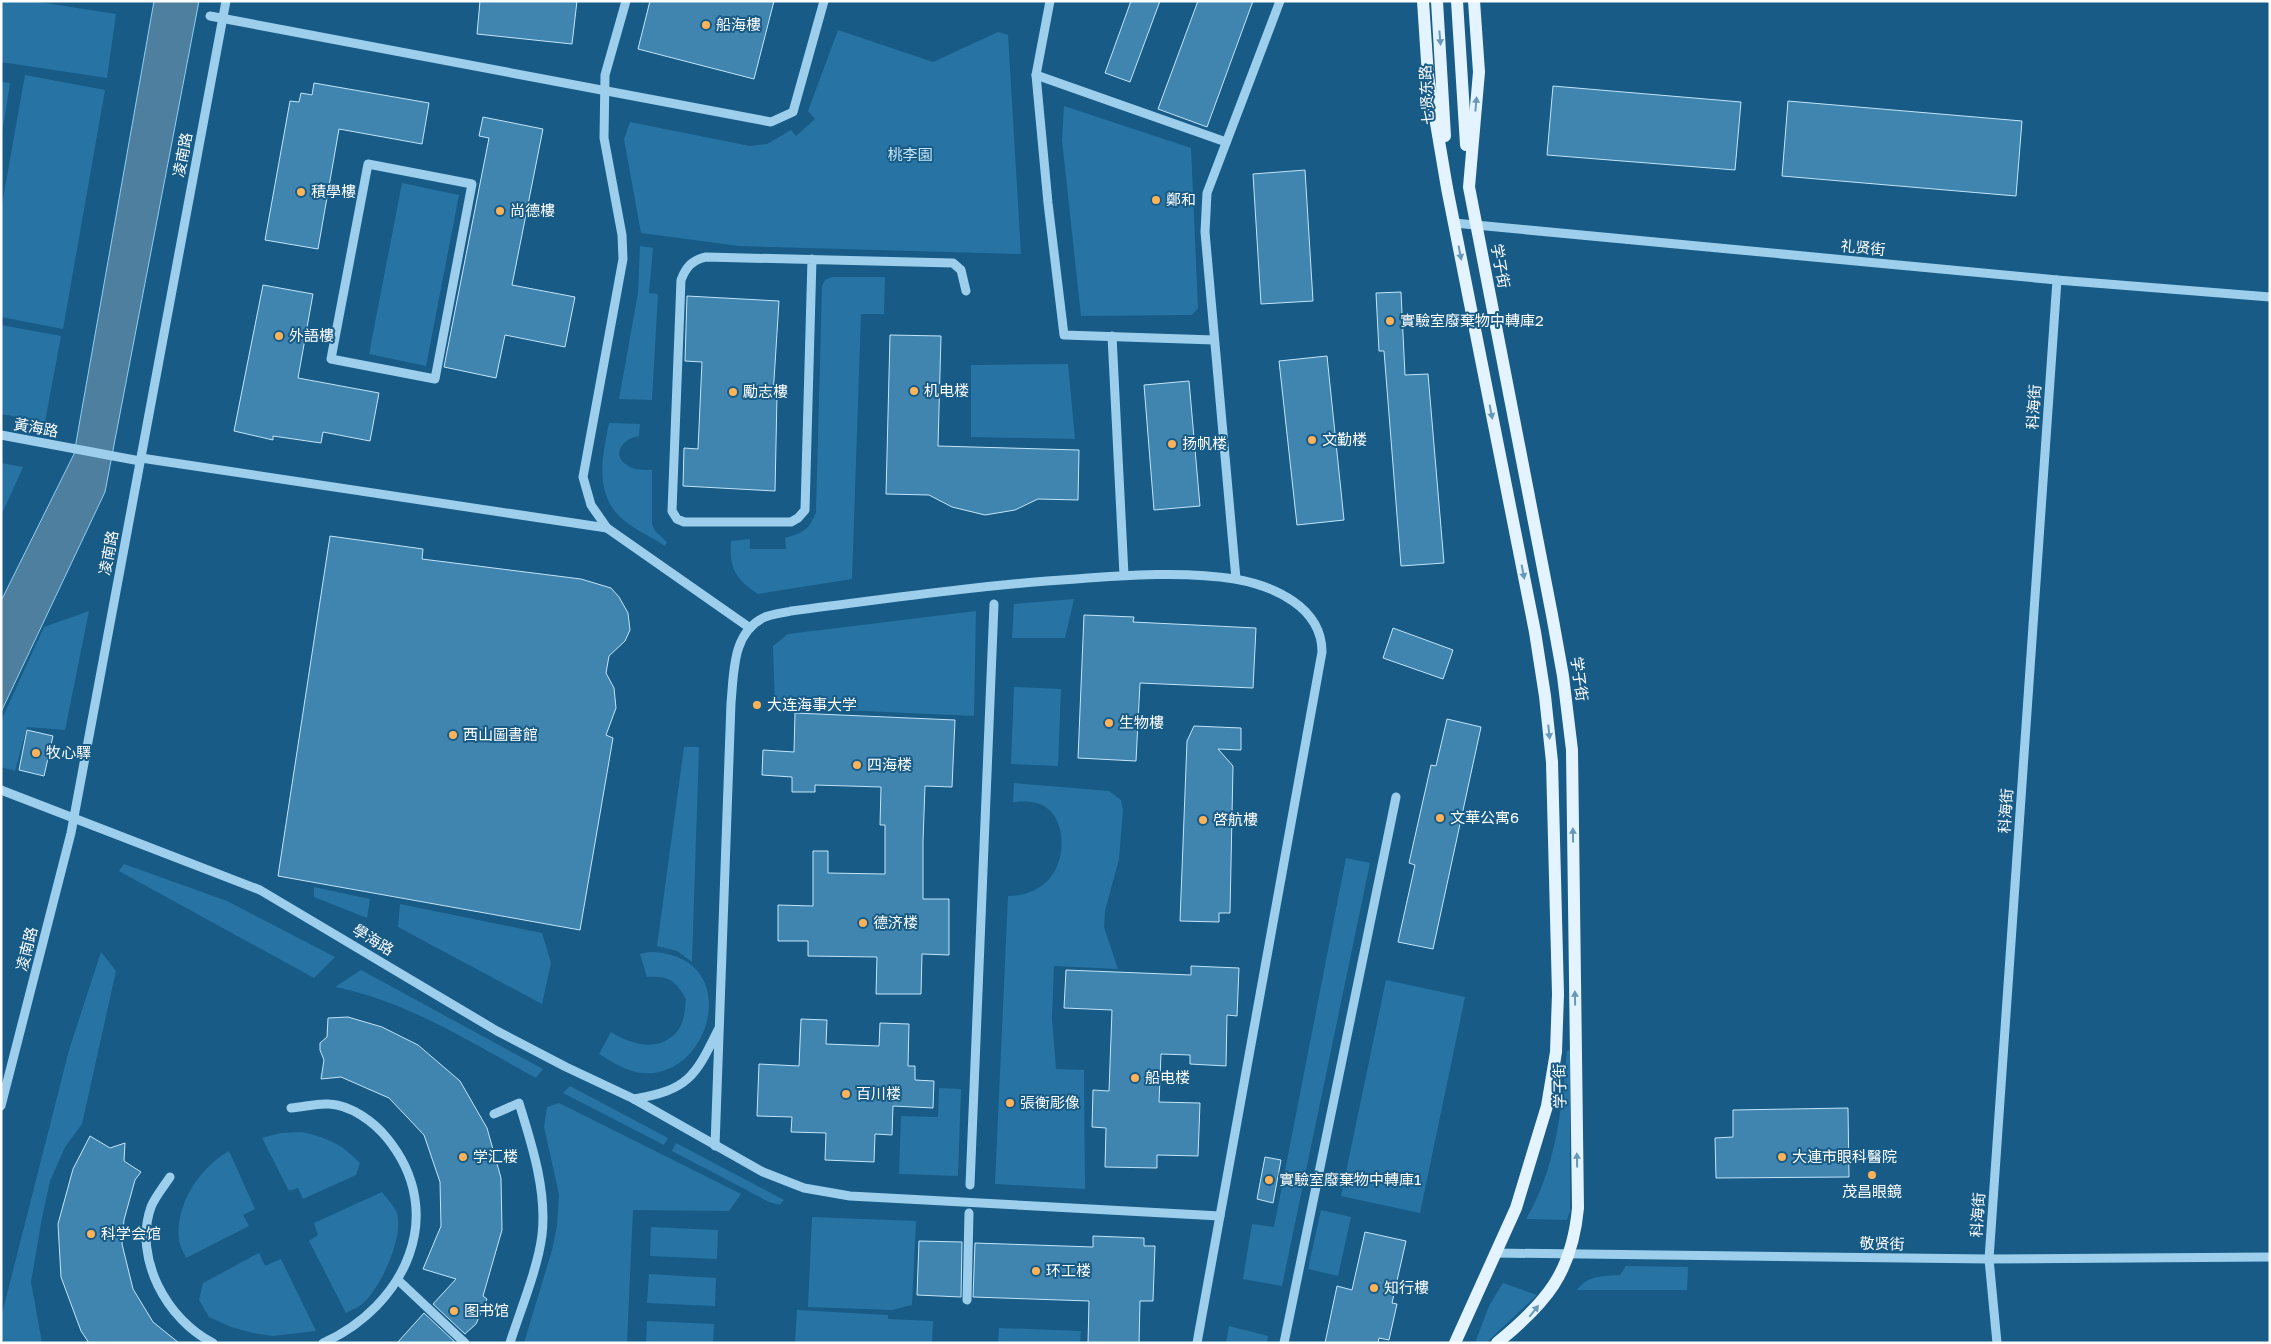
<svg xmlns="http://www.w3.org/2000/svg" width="2271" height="1344" viewBox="0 0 2271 1344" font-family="'Golos Text','Noto Sans SC',sans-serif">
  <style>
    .green { fill: #2774a4 }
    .water { fill: #4e7f9f; stroke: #90cdf0 }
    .building { fill: #4085b0; stroke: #c3e5fa }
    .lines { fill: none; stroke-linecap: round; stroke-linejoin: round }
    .minor { stroke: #9dcfed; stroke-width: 9 }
    .major { stroke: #e3f3ff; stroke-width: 12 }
    .oneway { fill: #6998b6 }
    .poi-dot { fill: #ffb359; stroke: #175b86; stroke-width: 2 }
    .labels { text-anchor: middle; stroke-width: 4; stroke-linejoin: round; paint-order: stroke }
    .poi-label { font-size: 15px; fill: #fff; stroke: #175b86; text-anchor: start }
    .street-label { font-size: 15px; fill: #fff; stroke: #175b86 }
    .park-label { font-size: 15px; fill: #c3e5fa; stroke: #175b86 }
  </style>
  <rect width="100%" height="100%" fill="#175b86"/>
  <g class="green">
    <path d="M1 1H32L116 14 107 78 1 62Z"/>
    <path d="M838 30 933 62 998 32 1008 35 1021 254 739 246 641 233 624 139 630 122 750 146 767 144 791 130 796 136 815 119 808 111Z"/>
    <path d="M25 75 105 90 63 329 1 317V210Z"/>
    <path d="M1 82 10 83 1 140Z"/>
    <path d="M1064 106 1191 148 1198 308 1192 315 1081 316 1062 140Z"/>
    <path d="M402 183 459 195 426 366 369 354Z"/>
    <path d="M640 246 653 248 649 293 658 294 652 400 619 399 638 293Z"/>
    <path d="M832 277H885L884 314H861L852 579 758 594C736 579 729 569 731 541L750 539V549H786L785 538C804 532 809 530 816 512L822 286 825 280Z"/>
    <path d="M1 325 61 336 45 422 1 414Z"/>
    <path d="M1068 364 1075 439 971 437V365Z"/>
    <path d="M609 423 640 424 639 436C619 439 610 459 632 468 638 470 646 470 652 470V524L655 531 667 542 665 546C650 536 631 528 619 516 594 490 603 454 609 423Z"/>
    <path d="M1 463 23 467 1 516Z"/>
    <path d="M1074 599 1065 638H1012L1014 604Z"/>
    <path d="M89 611 65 730 27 727 15 771 1 767V721L44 627Z"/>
    <path d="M976 611 974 716 775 707 773 646 788 634Z"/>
    <path d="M1014 687 1061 689 1058 766 1011 764Z"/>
    <path d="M684 747H699L692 962 677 951 657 946Z"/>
    <path d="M1014 783 1109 791 1121 800 1123 810 1119 859 1105 911 1104 927 1118 969 1054 966 1052 1018 1056 1069 1084 1070 1085 1189 995 1184 1008 896C1044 896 1065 870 1061 835 1060 825 1055 814 1047 808 1038 801 1024 801 1013 802Z"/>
    <path d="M1346 858 1370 863 1282 1286 1243 1279 1252 1224 1274 1227Z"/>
    <path d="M124 864 227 901 335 957 314 978 119 871Z"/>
    <path d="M314 887 370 899 367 918 314 897Z"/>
    <path d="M400 904 542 933 551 963 542 1004 398 927Z"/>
    <path d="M101 952 116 971 82 1124 65 1147 50 1181 42 1218 31 1282 42 1343H1V1318L69 1050Z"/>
    <path d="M649 952C746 953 712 1081 641 1073 626 1071 612 1062 599 1054L611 1032C631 1045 658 1052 676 1033 684 1025 685 1010 686 999 675 980 669 976 647 977L640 954Z"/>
    <path d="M361 970 543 1069 536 1078C472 1043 407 1001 335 987Z"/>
    <path d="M1386 980 1465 997 1420 1213 1341 1196Z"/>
    <path d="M1570 1050V1211L1567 1220 1526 1219C1556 1169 1562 1107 1567 1051Z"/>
    <path d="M570 1086 668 1138 664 1145 563 1093Z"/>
    <path d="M939 1088 961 1089 958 1176 899 1174 901 1116 938 1117Z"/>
    <path d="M559 1103 741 1194 729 1211 633 1210 627 1343H524L552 1250 557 1226 559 1194 544 1127 547 1107Z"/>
    <path d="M302 1132C326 1137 343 1145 360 1163L356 1175 303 1199 298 1188 289 1191 262 1138 280 1133Z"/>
    <path d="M676 1143 784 1200 780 1205 769 1202 672 1151Z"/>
    <path d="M229 1151 255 1209 243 1215 249 1226 186 1258C184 1252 179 1246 179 1239 175 1205 200 1167 229 1151Z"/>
    <path d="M382 1192C386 1198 393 1204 396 1211 406 1233 381 1288 363 1303 359 1307 352 1310 346 1313L309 1241 318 1235 314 1223Z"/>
    <path d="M1321 1210 1351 1217 1338 1276 1308 1269Z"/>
    <path d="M812 1217 916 1221 912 1305 892 1310 808 1307Z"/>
    <path d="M651 1227 718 1230 717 1259 650 1256Z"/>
    <path d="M259 1253 265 1266 281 1259 316 1331 273 1336 253 1333 231 1327 209 1317 199 1300 203 1283Z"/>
    <path d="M1626 1266 1688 1267 1687 1290H1577C1588 1275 1603 1276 1620 1275Z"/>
    <path d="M649 1274 716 1278 715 1306 647 1303Z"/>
    <path d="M1503 1283 1537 1295 1486 1343H1475L1489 1306Z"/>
    <path d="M797 1310 888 1315V1319L933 1321 932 1343H795Z"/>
    <path d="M647 1321 714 1324 713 1343H646Z"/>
    <path d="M1229 1326 1268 1336 1267 1343H1226Z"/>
    <path d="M999 1328 1081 1331 1080 1343H998Z"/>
  </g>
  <path class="water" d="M154 1H199L105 492 1 712V601L74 454Z"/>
  <g class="building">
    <path d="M480 1H577L572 44 477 34Z"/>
    <path d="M650 1H774L754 79 638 49Z"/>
    <path d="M1131 1H1160L1130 82 1105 73Z"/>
    <path d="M1198 1H1253L1207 127 1158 109Z"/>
    <path d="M314 83 429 103 422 144 339 129 318 249 265 240 290 101 299 102 301 93 312 95Z"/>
    <path d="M1553 86 1741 102 1735 170 1547 155Z"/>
    <path d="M1788 101 2022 121 2016 196 1782 176Z"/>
    <path d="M483 117 543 129 512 285 575 297 565 347 505 335 496 378 444 367 489 138 479 136Z"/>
    <path d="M1305 170 1313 301 1261 304 1253 174Z"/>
    <path d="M263 285 313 294 298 378 379 393 370 441 323 432 321 443 273 436V440L234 431Z"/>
    <path d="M1401 292 1405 375 1428 374 1444 563 1401 566 1384 351H1379L1376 293Z"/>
    <path d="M687 296 779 301 773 396H777L775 491 683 486 684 448 698 449 702 362 685 361Z"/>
    <path d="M890 335 941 336 938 446 1079 450 1078 500 1038 499 1015 510 985 515 952 507 929 495 886 494Z"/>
    <path d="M1327 356 1344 520 1297 525 1279 361Z"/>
    <path d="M1189 381 1200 506 1154 510 1144 385Z"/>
    <path d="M330 536 423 549 422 559 581 579 611 588 619 597 628 613 630 630 625 641 609 656 606 673 614 688 616 708 606 735 613 738 580 930 278 876Z"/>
    <path d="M1084 615 1134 617 1133 622 1256 628 1253 688 1140 683 1136 761 1078 758Z"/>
    <path d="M1393 628 1453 650 1443 679 1383 658Z"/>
    <path d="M795 713 955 720 952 787 925 786 923 841V899H949V955L922 954 921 994H876L877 957 808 956V941H778V905L813 906V851H828V873L885 874V825H880L881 787 815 785V792H792V777L762 775 763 750 794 752Z"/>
    <path d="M1447 719 1481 727 1433 949 1398 942 1415 865 1409 863 1431 765 1436 766Z"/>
    <path d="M1194 726 1241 728V750L1218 749 1233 766 1230 913H1219V922L1180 921 1187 741Z"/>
    <path d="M27 730 53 736 44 776 19 770Z"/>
    <path d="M1191 966 1239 968 1237 1016 1227 1015 1226 1066 1190 1064V1055L1161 1054 1159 1102 1200 1103 1198 1156 1157 1155V1168L1105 1167 1106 1128 1092 1127 1093 1090 1109 1091 1112 1010 1064 1008 1066 970 1191 975Z"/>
    <path d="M348 1017 382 1027 418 1045 460 1081 487 1128 501 1178 502 1230 483 1296 487 1299 476 1324 465 1334 433 1304 456 1279 423 1269 441 1226 440 1182 424 1135 389 1098 341 1077 321 1079 324 1060 320 1050V1043L327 1037 328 1018Z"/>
    <path d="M801 1019 827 1020 826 1044 879 1046 880 1023 909 1024 908 1066H915V1080L934 1081 933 1108 893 1106 892 1135 875 1134 874 1162 825 1160 826 1133 791 1132 792 1117 757 1116 759 1064 799 1066Z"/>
    <path d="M1848 1108 1849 1177 1716 1178 1715 1138 1733 1137V1110Z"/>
    <path d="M90 1136 110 1148 125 1143 124 1161 141 1172 135 1180 124 1220 122 1244 133 1289 153 1322 179 1343H89L81 1331 61 1277 58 1224 73 1169Z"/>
    <path d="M1265 1157 1281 1160 1273 1203 1257 1199Z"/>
    <path d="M1365 1232 1406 1241 1392 1303 1397 1304 1389 1340 1379 1338 1378 1343H1325L1337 1286 1352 1290Z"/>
    <path d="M1093 1236 1144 1238V1246H1155L1153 1301H1140L1139 1343H1088L1089 1301 973 1297 975 1243 1093 1247Z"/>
    <path d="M919 1241 962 1242 961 1297 917 1295Z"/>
    <path d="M424 1313 456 1343H397Z"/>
  </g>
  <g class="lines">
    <g class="minor">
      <path d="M626 1 605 75 604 138 622 235 623 259 583 477 591 505 607 528 750 628"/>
      <path d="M1050 1 1036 75 1048 203 1064 335 1214 340"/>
      <path d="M210 16 771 122 793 112 824 1"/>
      <path d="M1036 75 1226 142"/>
      <path d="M368 164 472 184 435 379 331 359Z"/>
      <path d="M1454 223 2057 280 2270 297"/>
      <path d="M812 259 805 510 798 518 791 522H684L677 519 672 511 681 280C686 267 692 260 706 257L953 263 961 270 966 291"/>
      <path d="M1112 336 1124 575"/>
      <path d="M1 435 140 461"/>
      <path d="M141 458 607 528"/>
      <path d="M1236 579 1205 232 1207 193 1280 1"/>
      <path d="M1 790 260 890 497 1031 566 1067 634 1099 763 1172 804 1188 850 1196 1220 1216"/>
      <path d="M634 1099C688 1090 695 1077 718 1030"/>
      <path d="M1 1106 71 833 226 1"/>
      <path d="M291 1108C304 1107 317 1103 329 1104 351 1105 374 1122 387 1138 449 1214 405 1306 323 1343"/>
      <path d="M494 1114 519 1103C532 1145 547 1191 542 1235 538 1268 520 1311 510 1343"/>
      <path d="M715 1146 731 703C734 672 732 632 765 617 773 614 783 613 791 611 886 599 981 585 1076 579 1125 575 1187 571 1235 579 1274 586 1322 607 1322 652L1197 1343"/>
      <path d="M170 1177C164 1186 155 1197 151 1207 133 1258 167 1320 213 1343"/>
      <path d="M970 1185 994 604"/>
      <path d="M1495 1253 1989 1259 2270 1257"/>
      <path d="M398 1280 465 1343"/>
      <path d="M967 1300 969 1213"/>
      <path d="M1284 1343 1396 797"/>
      <path d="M1997 1343 1989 1259 2057 280"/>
    </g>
    <g class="major">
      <path d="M1423 1 1428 76 1447 188 1535 632 1545 696 1552 762 1558 994 1556 1052 1547 1106 1516 1208 1455 1343"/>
      <path d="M1437 1 1445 136"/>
      <path d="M1457 1 1466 145"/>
      <path d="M1474 1 1479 72 1469 187 1552 615 1563 676 1572 750 1578 1208C1572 1273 1546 1303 1497 1343"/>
    </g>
  </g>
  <defs><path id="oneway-solid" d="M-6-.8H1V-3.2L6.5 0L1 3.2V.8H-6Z" transform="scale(1.25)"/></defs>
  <g class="oneway">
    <use href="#oneway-solid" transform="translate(1440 38) rotate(85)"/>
    <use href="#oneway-solid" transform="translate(1476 104) rotate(-85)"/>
    <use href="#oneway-solid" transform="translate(1460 253) rotate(79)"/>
    <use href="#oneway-solid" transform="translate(1491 412) rotate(79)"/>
    <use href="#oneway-solid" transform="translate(1523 572) rotate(79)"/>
    <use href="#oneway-solid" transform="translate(1549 732) rotate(84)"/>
    <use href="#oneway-solid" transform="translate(1573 835) rotate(-91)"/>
    <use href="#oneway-solid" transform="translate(1575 998) rotate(-91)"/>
    <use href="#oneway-solid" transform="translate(1577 1160) rotate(-91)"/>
    <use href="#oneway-solid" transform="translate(1534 1311) rotate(-51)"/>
  </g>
  <g class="poi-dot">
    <circle cx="706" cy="25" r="5"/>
    <circle cx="301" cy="192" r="5"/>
    <circle cx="1156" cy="200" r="5"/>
    <circle cx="500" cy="211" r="5"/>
    <circle cx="1390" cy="321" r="5"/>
    <circle cx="279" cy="336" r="5"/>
    <circle cx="914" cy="391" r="5"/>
    <circle cx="733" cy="392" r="5"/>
    <circle cx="1312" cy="440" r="5"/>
    <circle cx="1172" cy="444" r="5"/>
    <circle cx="757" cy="705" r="5"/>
    <circle cx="1109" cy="723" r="5"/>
    <circle cx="453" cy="735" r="5"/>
    <circle cx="36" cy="753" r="5"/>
    <circle cx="857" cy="765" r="5"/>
    <circle cx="1440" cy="818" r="5"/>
    <circle cx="1203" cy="820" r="5"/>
    <circle cx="863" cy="923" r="5"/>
    <circle cx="1135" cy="1078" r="5"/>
    <circle cx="846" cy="1094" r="5"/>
    <circle cx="1010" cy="1103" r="5"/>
    <circle cx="463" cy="1157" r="5"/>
    <circle cx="1782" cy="1157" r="5"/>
    <circle cx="1872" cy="1175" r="5"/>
    <circle cx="1269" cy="1180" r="5"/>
    <circle cx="91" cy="1234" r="5"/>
    <circle cx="1036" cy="1271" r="5"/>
    <circle cx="1374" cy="1288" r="5"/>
    <circle cx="454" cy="1311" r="5"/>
  </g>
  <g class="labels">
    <g class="poi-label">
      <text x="716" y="30">船海樓</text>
      <text x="311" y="197">積學樓</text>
      <text x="1166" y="205">鄭和</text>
      <text x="510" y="216">尚德樓</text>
      <text x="1400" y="326">實驗室廢棄物中轉庫2</text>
      <text x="289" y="341">外語樓</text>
      <text x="924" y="396">机电楼</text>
      <text x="743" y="397">勵志樓</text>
      <text x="1322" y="445">文勤楼</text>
      <text x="1182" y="449">扬帆楼</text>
      <text x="767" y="710">大连海事大学</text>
      <text x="1119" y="728">生物樓</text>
      <text x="463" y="740">西山圖書館</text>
      <text x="46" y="758">牧心驛</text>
      <text x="867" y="770">四海楼</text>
      <text x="1450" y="823">文華公寓6</text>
      <text x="1213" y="825">啓航樓</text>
      <text x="873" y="928">德济楼</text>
      <text x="1145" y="1083">船电楼</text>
      <text x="856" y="1099">百川楼</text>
      <text x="1020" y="1108">張衡彫像</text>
      <text x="473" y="1162">学汇楼</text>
      <text x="1792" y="1162">大連市眼科醫院</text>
      <text x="1279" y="1185">實驗室廢棄物中轉庫1</text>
      <text x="1872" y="1197" text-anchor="middle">茂昌眼鏡</text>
      <text x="101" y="1239">科学会馆</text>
      <text x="1046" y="1276">环工楼</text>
      <text x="1384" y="1293">知行樓</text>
      <text x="464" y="1316">图书馆</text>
    </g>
    <g class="street-label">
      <text transform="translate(1427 95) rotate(-93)" y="5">七贤东路</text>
      <text transform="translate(183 155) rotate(-79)" y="5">凌南路</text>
      <text transform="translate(1863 248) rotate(5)" y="5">礼贤街</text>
      <text transform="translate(1500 266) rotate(80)" y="5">学子街</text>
      <text transform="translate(2034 407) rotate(-86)" y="5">科海街</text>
      <text transform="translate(36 428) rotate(10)" y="5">黃海路</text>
      <text transform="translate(109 553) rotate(-79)" y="5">凌南路</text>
      <text transform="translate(1579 679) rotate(82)" y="5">学子街</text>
      <text transform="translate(2006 811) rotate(-86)" y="5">科海街</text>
      <text transform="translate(373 940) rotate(31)" y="5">學海路</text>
      <text transform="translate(27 949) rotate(-76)" y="5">凌南路</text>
      <text transform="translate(1560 1086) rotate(-91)" y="5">学子街</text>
      <text transform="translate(1978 1215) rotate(-86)" y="5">科海街</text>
      <text transform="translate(1882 1244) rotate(1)" y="5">敬贤街</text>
    </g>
    <g class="park-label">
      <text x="910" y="160">桃李園</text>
    </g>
  </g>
  <rect width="2271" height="1344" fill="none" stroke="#ffffff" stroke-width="5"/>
</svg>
